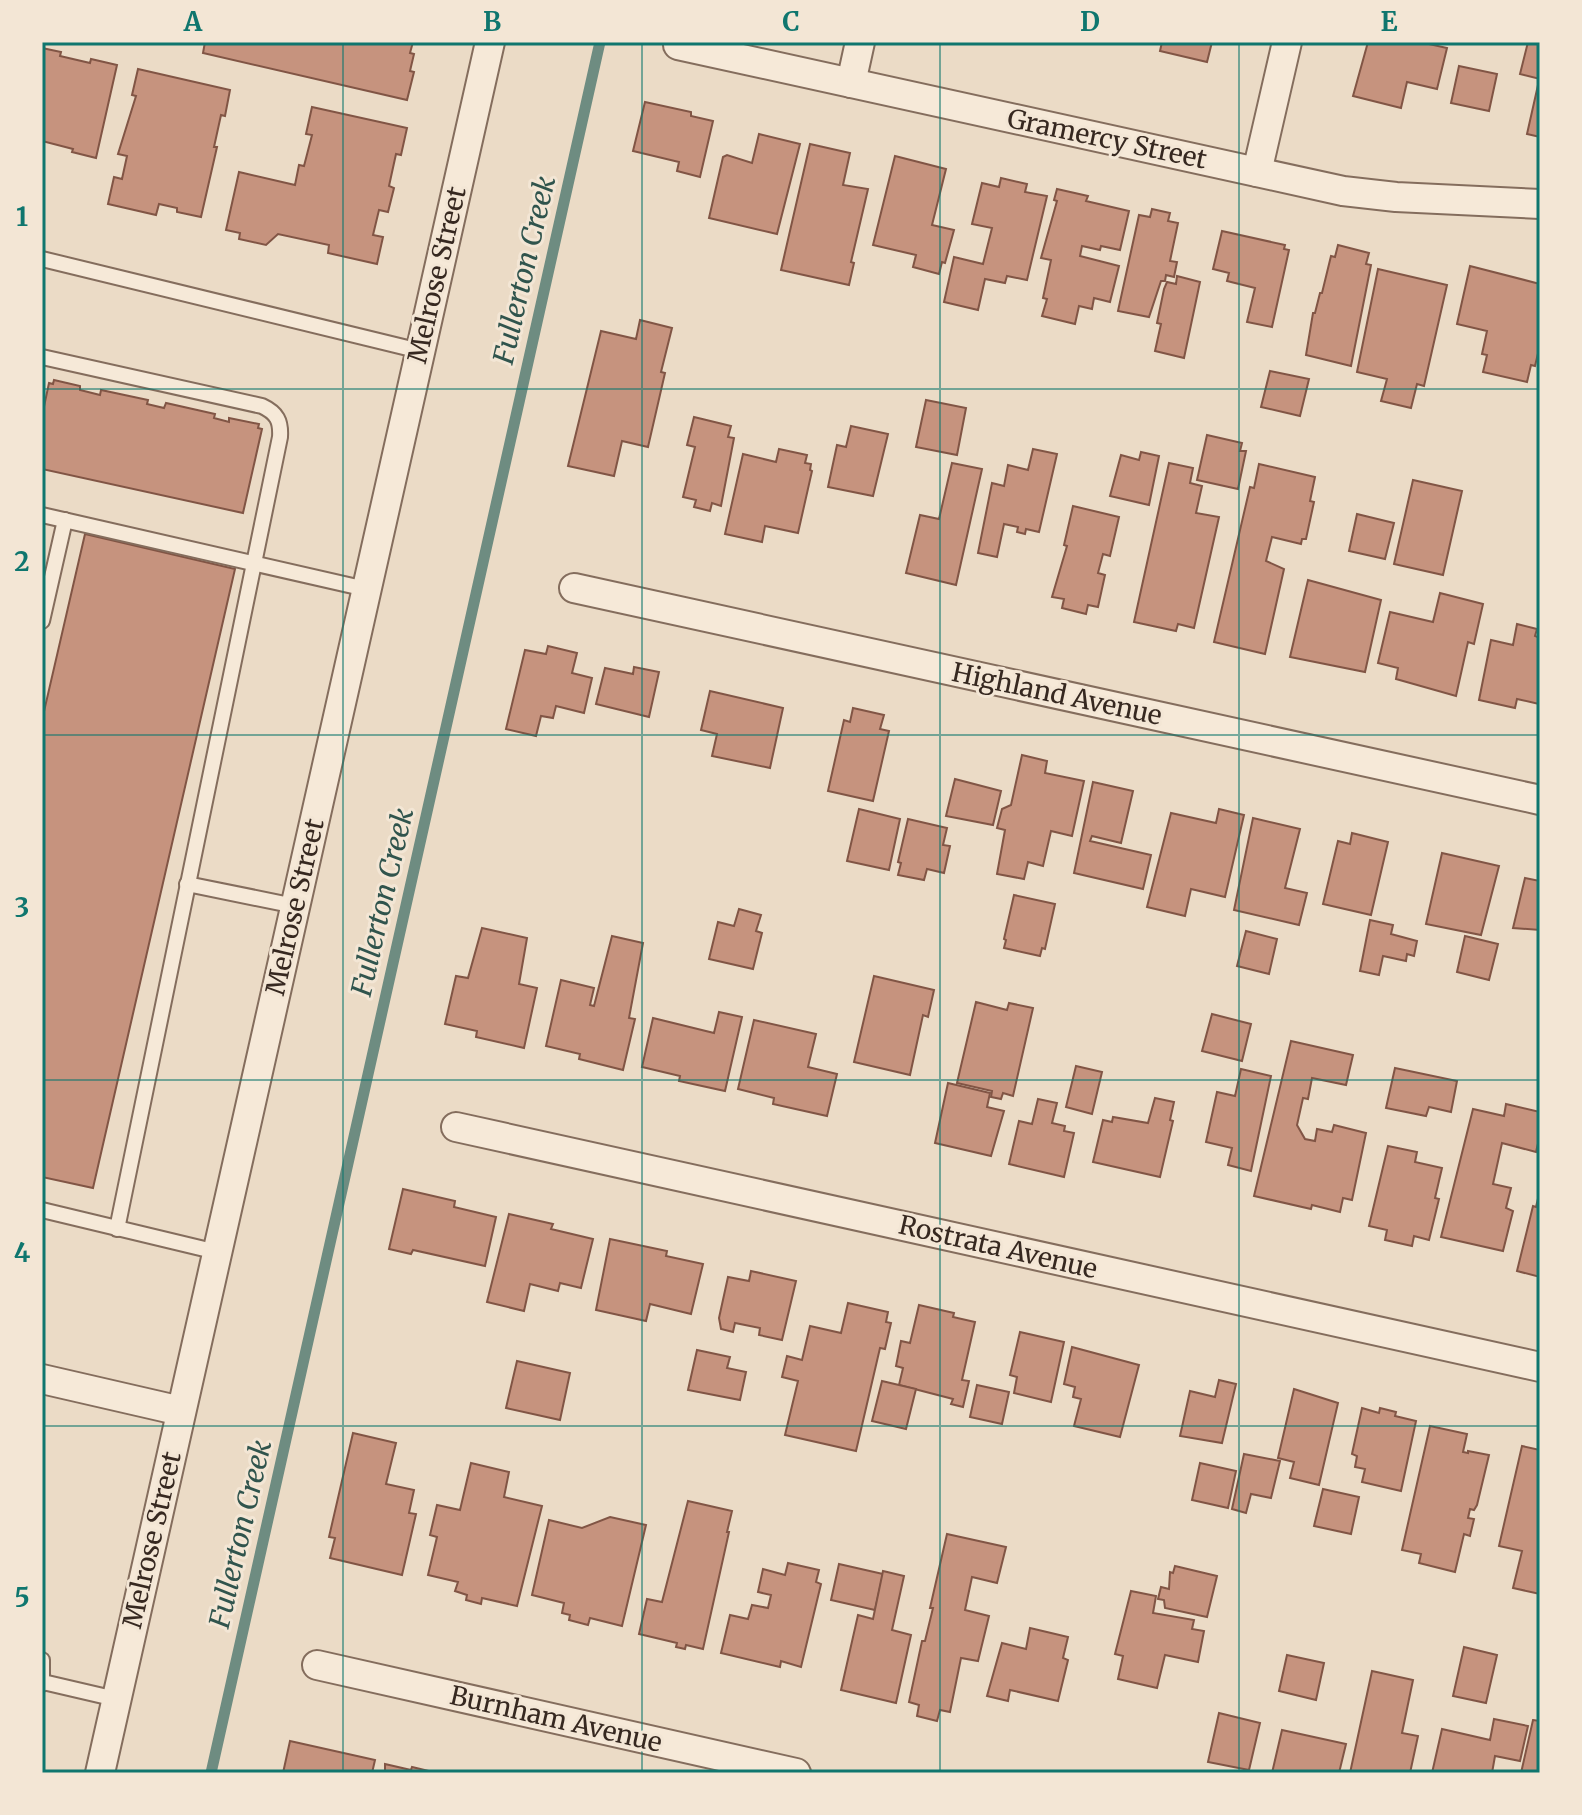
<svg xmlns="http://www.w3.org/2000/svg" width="1582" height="1815" viewBox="0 0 1582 1815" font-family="Merriweather,serif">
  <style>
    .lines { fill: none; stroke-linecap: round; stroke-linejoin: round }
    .stream { stroke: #6e8c81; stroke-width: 11 }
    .building { fill: #c6937e; stroke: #815545; stroke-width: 2 }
    .service-casing { stroke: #846d5d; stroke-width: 18 }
    .minor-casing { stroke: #846d5d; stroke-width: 32 }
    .service { stroke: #f6e9d8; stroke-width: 14 }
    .minor { stroke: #f6e9d8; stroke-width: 28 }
    .grid { fill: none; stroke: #0f766e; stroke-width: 2; stroke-opacity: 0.55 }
    .labels { text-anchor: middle; stroke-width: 6; stroke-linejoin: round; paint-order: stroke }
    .street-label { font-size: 26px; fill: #362820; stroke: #f3e6d5 }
    .water-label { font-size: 28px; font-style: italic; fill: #30544d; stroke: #f3e6d5 }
    .neatline { fill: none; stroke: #0f766e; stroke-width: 3 }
    .grid-label { font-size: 26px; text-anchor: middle; font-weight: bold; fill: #0f766e }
  </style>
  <rect width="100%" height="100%" fill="#ebdbc6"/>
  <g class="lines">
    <path class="stream" d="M211 1773 600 42"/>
  </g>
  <g class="building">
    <path d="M205 42H413L410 53 414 54 410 71 414 72 407 100 203 53Z"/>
    <path d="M1162 42H1212L1207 62 1160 51Z"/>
    <path d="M1368 42H1420L1447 48 1437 89 1407 82 1401 108 1353 96Z"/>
    <path d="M1528 42 1540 43V79L1520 74Z"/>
    <path d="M42 48 61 52 60 56 90 63 91 59 117 65 96 158 72 152 73 149 42 141Z"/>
    <path d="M1459 66 1497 74 1489 111 1451 103Z"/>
    <path d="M138 69 230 90 225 116 221 115 214 147H217L201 217 177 212V208L159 204 156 215 108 204 114 177 122 179 127 156 118 154 136 96 132 95Z"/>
    <path d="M1538 85H1540V137L1527 134Z"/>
    <path d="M645 102 691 112V116L713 121 700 177 677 171 679 162 633 151Z"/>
    <path d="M312 107 407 128 401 155 396 154 389 186 394 188 388 212 379 210 373 235 383 237 377 264 328 253 329 245 278 234 266 245 239 239 240 233 226 230 239 172 295 185 299 165 304 166 312 135 306 134Z"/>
    <path d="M759 134 800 144 777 234 709 218 723 157 727 155 752 163Z"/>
    <path d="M810 144 850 153 843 185 868 189 851 262 854 263 849 285 781 270Z"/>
    <path d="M895 156 946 169 932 225 954 230 945 263 942 262 939 274 913 267 916 255 873 245Z"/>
    <path d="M1001 178 1027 184 1025 192 1047 196 1027 280 1007 276 1005 283 985 279 978 310 944 302 954 257 983 264 992 228 972 224 982 183 999 187Z"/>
    <path d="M1057 189 1088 196 1086 201 1129 211 1120 250 1101 246 1100 250 1082 246 1080 256 1119 266 1110 302 1094 298 1092 309 1079 306 1075 324 1042 316 1047 299 1043 298 1051 260 1041 258 1057 201 1054 200Z"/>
    <path d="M1152 209 1170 213 1168 221 1178 223 1170 261 1177 262 1174 277 1166 275 1165 281H1161L1149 317 1118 311 1139 215 1150 217Z"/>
    <path d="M1222 231 1285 245 1284 249 1289 250 1272 327 1247 322 1255 288 1227 281 1229 273 1213 269Z"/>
    <path d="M1338 245 1369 253 1366 264 1371 265 1351 366 1306 355 1313 313H1315L1320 293H1322L1331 256 1335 257Z"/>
    <path d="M1470 266 1540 284V345L1535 366 1531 365 1527 382 1483 372 1487 355 1482 354 1487 331 1457 324Z"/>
    <path d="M1378 269 1447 285 1424 386 1417 384 1411 408 1381 401 1387 379 1357 372Z"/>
    <path d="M1177 276 1200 282 1184 358 1155 351 1161 324 1157 323 1164 289 1167 282 1176 284Z"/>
    <path d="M640 320 672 328 661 372 665 373 648 447 622 441 614 476 568 466 601 331 636 339Z"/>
    <path d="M1270 371 1309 379 1300 416 1261 407Z"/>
    <path d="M54 380 80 386V390L100 395 101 390 148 400 147 404 164 408 166 403 215 414 214 418 229 422V418L259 424 258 428 262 429 243 513 42 469V416L49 383 53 384Z"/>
    <path d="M926 400 966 408 957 455 916 447Z"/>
    <path d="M694 417 731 426 728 437 734 438 721 506 712 503 710 511 694 507 696 500 683 497 695 447 687 445Z"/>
    <path d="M851 426 888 434 873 496 828 487 837 445 846 447Z"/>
    <path d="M1207 435 1242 443 1240 451H1246L1238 489 1197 480Z"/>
    <path d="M779 449 807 455 805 463 811 464 810 470 812 471 798 533 765 526 762 542 725 534 743 454 776 462Z"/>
    <path d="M1033 449 1057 454 1039 532 1026 529 1025 534 1017 532 1018 527 1004 524 997 557 978 553 992 483 1004 486 1008 465 1028 470Z"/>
    <path d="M1141 452 1159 456 1149 505 1110 496 1121 455 1139 460Z"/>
    <path d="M952 463 982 469 956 585 906 573 920 515 939 519Z"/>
    <path d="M1169 463 1193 468 1190 483 1202 486 1196 513 1219 517 1194 628 1178 624 1176 631 1134 622Z"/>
    <path d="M1259 464 1315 477 1310 501 1314 502 1306 539H1302L1301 544 1272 537 1266 561 1284 569 1265 654 1214 642 1250 487 1254 488Z"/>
    <path d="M1413 480 1462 491 1443 575 1394 564Z"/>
    <path d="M1073 506 1119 517 1110 556 1103 554 1098 573 1105 575 1098 607 1088 605 1086 614 1062 608 1064 599 1052 597 1067 546 1064 545Z"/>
    <path d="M1357 514 1394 523 1385 559 1349 551Z"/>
    <path d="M85 534 235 569 93 1188 42 1177V720Z"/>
    <path d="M1308 580 1381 600 1365 672 1290 657Z"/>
    <path d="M1440 593 1483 604 1474 644 1468 642 1456 696 1396 679 1398 668 1378 663 1390 612 1433 622Z"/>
    <path d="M1517 624 1537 629 1535 636 1540 638 1539 704 1517 699 1515 708 1479 700 1491 640 1513 645Z"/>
    <path d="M548 646 577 653 572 673 592 678 584 713 556 706 553 718 541 716 536 736 506 729 525 650 546 654Z"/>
    <path d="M634 667 659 672 649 717 596 704 605 668 633 674Z"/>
    <path d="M710 691 783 708 770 768 712 756 717 734 701 730Z"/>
    <path d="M853 708 884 715 880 729 889 731 873 801 828 791 844 720 850 722Z"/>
    <path d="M1022 755 1047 761 1045 773 1084 781 1072 836 1051 831 1043 866 1028 862 1024 879 997 874 1005 830 997 828 1002 809 1011 805Z"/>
    <path d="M955 779 1001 791 993 825 946 816Z"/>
    <path d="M1093 782 1133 791 1121 843 1092 836 1090 841 1151 855 1143 889 1074 873Z"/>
    <path d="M859 809 900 819 889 870 847 861Z"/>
    <path d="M1219 809 1244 815 1225 897 1191 889 1185 916 1147 907 1171 813 1216 823Z"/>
    <path d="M1253 818 1300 829 1285 888 1307 893 1299 925 1234 910Z"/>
    <path d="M908 819 947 828 943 845 950 846 944 873 927 869 924 880 898 875 901 863 898 862Z"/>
    <path d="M1352 833 1388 842 1371 915 1323 904 1338 841 1350 844Z"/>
    <path d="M1442 853 1499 866 1481 935 1426 924Z"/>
    <path d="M1525 878 1540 881V930L1513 928Z"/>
    <path d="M1014 895 1055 904 1045 949 1042 948 1040 956 1004 948 1006 940 1004 939Z"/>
    <path d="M739 909 761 915 756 931 762 933 753 969 709 959 718 922 734 926Z"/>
    <path d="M1370 920 1393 925 1391 934 1417 941 1414 956 1407 954 1406 961 1383 956 1379 975 1360 971Z"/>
    <path d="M482 928 527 938 519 984 537 988 524 1048 476 1037 477 1031 445 1024 456 976 468 978Z"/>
    <path d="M1246 931 1277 939 1269 974 1237 966Z"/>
    <path d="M612 936 643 943 629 1018 635 1019 623 1070 579 1059 580 1054 546 1046 561 980 594 988 590 1005 594 1006Z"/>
    <path d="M1465 936 1498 944 1489 980 1457 972Z"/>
    <path d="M874 976 934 990 928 1017 923 1015 910 1075 854 1062Z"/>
    <path d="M976 1002 1007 1010 1009 1003 1033 1008 1013 1096 1003 1093 1001 1099 991 1097 992 1091 957 1083Z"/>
    <path d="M719 1012 742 1017 725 1091 679 1081 680 1076 642 1067 653 1018 714 1033Z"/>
    <path d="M1212 1014 1251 1024 1242 1061 1202 1051Z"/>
    <path d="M754 1020 816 1034 808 1067 837 1074 827 1116 773 1104 774 1098 738 1089Z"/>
    <path d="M1291 1041 1353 1055 1346 1085 1312 1078 1308 1099 1303 1098 1297 1125 1305 1139 1315 1141 1317 1129 1332 1132 1334 1125 1366 1133 1352 1200 1343 1198 1340 1212 1312 1205 1311 1209 1254 1196Z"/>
    <path d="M1076 1066 1102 1072 1092 1114 1066 1107Z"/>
    <path d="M1395 1068 1457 1081 1451 1112 1429 1107 1426 1116 1386 1108Z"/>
    <path d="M1241 1069 1271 1076 1251 1171 1228 1165 1232 1148 1206 1142 1217 1092 1235 1096Z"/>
    <path d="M948 1083 990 1093 987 1107 1004 1111 991 1156 935 1143Z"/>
    <path d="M1155 1098 1174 1102 1170 1120 1173 1121 1160 1177 1093 1162 1103 1120 1112 1122 1113 1117 1148 1123Z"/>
    <path d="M1038 1099 1057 1103 1052 1123 1065 1126 1064 1131 1074 1133 1064 1177 1009 1164 1019 1121 1032 1124Z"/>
    <path d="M1506 1104 1540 1112V1135L1536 1152 1502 1143 1493 1184 1511 1188 1506 1208 1513 1211 1503 1251 1441 1237 1473 1109 1504 1116Z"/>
    <path d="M1388 1146 1417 1152 1415 1162 1442 1168 1435 1198 1439 1199 1429 1240 1414 1236 1412 1246 1385 1240 1387 1230 1369 1226Z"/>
    <path d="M403 1189 455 1201 454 1207 496 1217 485 1266 413 1250 411 1254 389 1249Z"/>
    <path d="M1540 1190V1277L1517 1271 1533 1206 1536 1207Z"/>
    <path d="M509 1214 553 1224 551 1229 593 1239 581 1288 560 1283 558 1291 530 1284 524 1311 487 1302Z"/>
    <path d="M610 1239 667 1251 666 1256 703 1264 691 1314 650 1304 646 1321 596 1310Z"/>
    <path d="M751 1271 796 1281 782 1340 759 1335 760 1328 735 1323 733 1332 721 1329 719 1318 728 1277 749 1281Z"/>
    <path d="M848 1303 888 1312 886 1322 891 1323 885 1349 880 1348 856 1451 785 1435 798 1381 782 1377 787 1356 802 1360 810 1326 841 1333Z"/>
    <path d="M919 1305 954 1313 953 1317 975 1322 962 1380 969 1381 963 1407 951 1404 953 1399 899 1385 903 1368 896 1366 901 1341 910 1343Z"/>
    <path d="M1020 1332 1064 1342 1051 1402 1014 1393 1017 1377 1010 1375Z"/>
    <path d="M1072 1347 1139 1365 1120 1437 1074 1426 1081 1399 1073 1397 1075 1387 1064 1384Z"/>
    <path d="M697 1350 730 1357 727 1368 746 1372 740 1400 688 1390Z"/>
    <path d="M517 1361 570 1373 560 1420 506 1408Z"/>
    <path d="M1219 1380 1236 1384 1222 1443 1180 1436 1190 1391 1215 1397Z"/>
    <path d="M882 1381 916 1389 906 1429 872 1421Z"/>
    <path d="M977 1385 1009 1392 1002 1424 970 1417Z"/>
    <path d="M1294 1389 1338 1403 1319 1485 1290 1478 1294 1462 1278 1458Z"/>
    <path d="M1362 1408 1379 1413 1380 1408 1396 1412 1395 1416 1416 1421 1401 1491 1362 1482 1365 1469 1355 1467 1357 1456 1352 1454Z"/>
    <path d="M1430 1426 1467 1434 1463 1452 1468 1453V1451L1489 1455 1477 1505 1474 1510 1470 1509 1468 1518 1474 1519 1470 1536 1464 1534 1455 1572 1419 1563 1421 1554 1402 1550Z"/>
    <path d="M353 1433 396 1443 386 1484 414 1490 409 1513 416 1514 402 1575 330 1558 335 1538 329 1537Z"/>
    <path d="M1522 1446 1540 1450V1594L1513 1588 1522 1551 1499 1546Z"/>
    <path d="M1244 1454 1280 1461 1271 1498 1251 1494 1246 1513 1232 1509Z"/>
    <path d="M471 1463 509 1472 504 1497 542 1506 517 1606 482 1598 481 1604 466 1600 467 1595 455 1591 458 1582 428 1575 437 1537 430 1535 437 1505 460 1510Z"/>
    <path d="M1200 1463 1236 1471 1228 1508 1192 1500Z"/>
    <path d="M1323 1489 1359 1497 1351 1534 1314 1526Z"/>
    <path d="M688 1501 732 1511 727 1532H729L703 1649 686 1645 685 1649 676 1647 677 1643 639 1634 647 1599 662 1602Z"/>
    <path d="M610 1517 646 1525 622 1626 590 1618 588 1625 569 1620 570 1615 562 1613 564 1603 532 1595 549 1520 582 1528Z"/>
    <path d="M947 1534 1006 1547 997 1583 972 1577 965 1610 989 1616 978 1661 961 1658 950 1712 940 1710 937 1721 917 1716 919 1705 909 1702 922 1641H925L933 1608H930Z"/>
    <path d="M788 1563 819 1570 816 1582 821 1584 801 1667 781 1661 780 1667 721 1653 730 1615 748 1619 752 1605 768 1608 771 1595 758 1592 763 1569 785 1575Z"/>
    <path d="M839 1564 883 1574 875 1610 831 1600Z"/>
    <path d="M1175 1566 1217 1576 1207 1617 1165 1608 1164 1600 1158 1599 1161 1587 1169 1589 1170 1572 1173 1573Z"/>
    <path d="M883 1571 904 1576 892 1630 911 1635 896 1703 841 1690 858 1615 873 1619Z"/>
    <path d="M1131 1591 1156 1596 1153 1613 1194 1620 1192 1629 1204 1631 1198 1662 1165 1655 1157 1688 1118 1679 1123 1656 1115 1654Z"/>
    <path d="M1030 1628 1068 1637 1063 1658 1068 1660 1058 1701 1010 1690 1008 1701 987 1696 1002 1643 1026 1649Z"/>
    <path d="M1464 1647 1497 1655 1486 1703 1453 1696Z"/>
    <path d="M1287 1655 1324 1663 1316 1700 1279 1691Z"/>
    <path d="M1372 1671 1413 1680 1402 1733 1418 1736 1410 1773H1350Z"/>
    <path d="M1219 1713 1260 1723 1249 1770 1208 1762Z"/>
    <path d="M1494 1719 1528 1726 1520 1761 1495 1756 1492 1773H1432L1442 1729 1490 1740Z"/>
    <path d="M1533 1720 1540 1721V1773H1521Z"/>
    <path d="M1282 1730 1346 1744 1339 1773H1272Z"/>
    <path d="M290 1741 375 1760 372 1773H283Z"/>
    <path d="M385 1764 411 1770 412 1767 437 1773H385Z"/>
  </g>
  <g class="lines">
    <g class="service-casing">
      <g id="service">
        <path d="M42 259 420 351"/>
        <path d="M42 357 262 406C277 413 281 421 280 437L117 1229"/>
        <path d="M42 515 366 589"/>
        <path d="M42 621 65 520"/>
        <path d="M187 884 295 906"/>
        <path d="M42 1210 217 1252"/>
        <path d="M42 1660V1684"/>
        <path d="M43 1682 116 1699"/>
      </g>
    </g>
    <g class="minor-casing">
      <g id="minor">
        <path d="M678 45 1343 191 1396 197 1540 204"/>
        <path d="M851 83 860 42"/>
        <path d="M1257 172 1287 42"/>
        <path d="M574 588 1540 800"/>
        <path d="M456 1127 1540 1367"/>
        <path d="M42 1379 181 1411"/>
        <path d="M317 1665 796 1773"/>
        <path d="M100 1773 490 42"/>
      </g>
    </g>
    <use href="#service" class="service"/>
    <use href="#minor" class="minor"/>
  </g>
  <path class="grid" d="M343 42V1773M642 42V1773M940 42V1773M1239 42V1773M42 389H1540M42 735H1540M42 1080H1540M42 1426H1540"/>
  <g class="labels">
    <g class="street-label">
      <text transform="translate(1107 139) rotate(12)" y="9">Gramercy Street</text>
      <text transform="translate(437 275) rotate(-77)" y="9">Melrose Street</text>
      <text transform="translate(1057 694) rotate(12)" y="9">Highland Avenue</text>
      <text transform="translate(295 907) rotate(-77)" y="9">Melrose Street</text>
      <text transform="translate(998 1247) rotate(13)" y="9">Rostrata Avenue</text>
      <text transform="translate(152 1540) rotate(-77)" y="9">Melrose Street</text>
      <text transform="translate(556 1719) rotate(13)" y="9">Burnham Avenue</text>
    </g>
    <g class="water-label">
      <text transform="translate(524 270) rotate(-77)" y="10">Fullerton Creek</text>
      <text transform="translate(382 902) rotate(-77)" y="10">Fullerton Creek</text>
      <text transform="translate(240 1534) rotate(-77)" y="10">Fullerton Creek</text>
    </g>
  </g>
  <rect width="1582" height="1815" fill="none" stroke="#f3e6d5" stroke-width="88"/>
  <rect x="44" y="44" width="1494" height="1727" class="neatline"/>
  <g class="grid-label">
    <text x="193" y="31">A</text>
    <text x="492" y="31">B</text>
    <text x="791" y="31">C</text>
    <text x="1090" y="31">D</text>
    <text x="1389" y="31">E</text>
    <text x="22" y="226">1</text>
    <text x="22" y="571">2</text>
    <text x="22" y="917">3</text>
    <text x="22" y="1262">4</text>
    <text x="22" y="1607">5</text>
  </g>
</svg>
